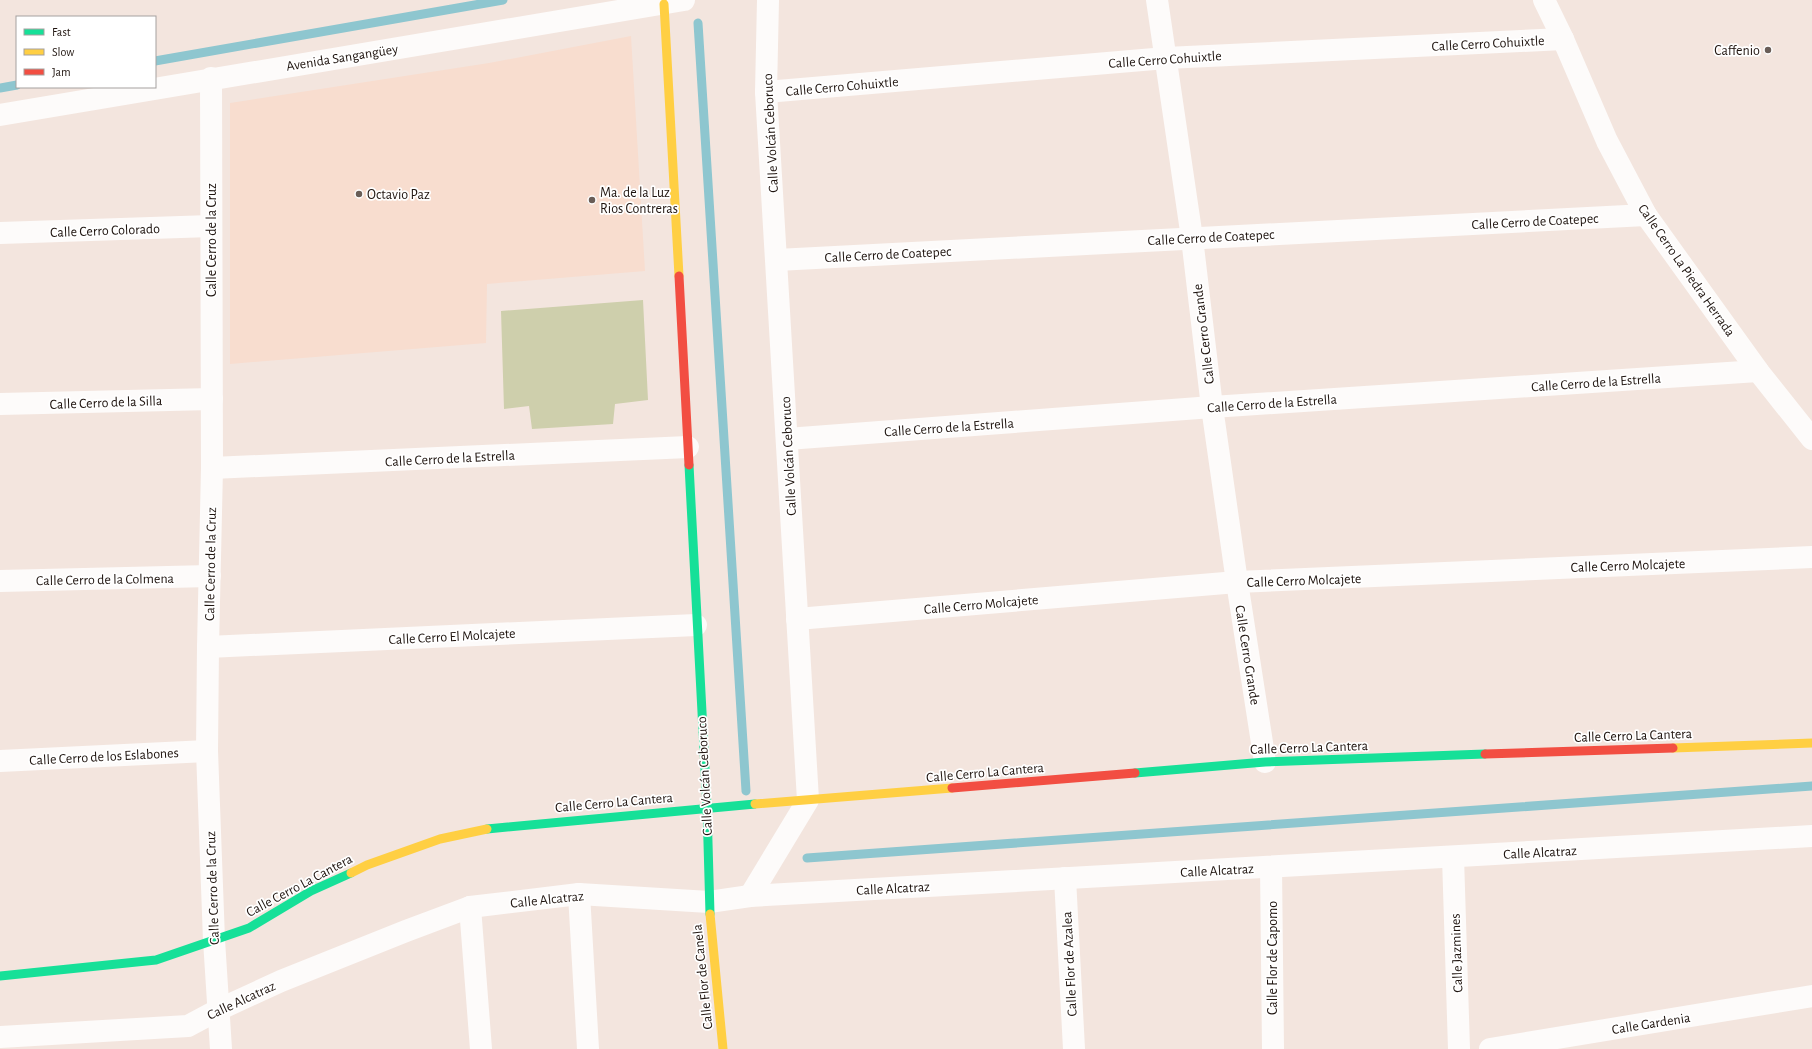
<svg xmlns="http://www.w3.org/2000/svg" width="1812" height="1049" viewBox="0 0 1812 1049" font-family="'Alegreya Sans',sans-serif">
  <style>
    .built { fill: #f8ddcf }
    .green { fill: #cecfac }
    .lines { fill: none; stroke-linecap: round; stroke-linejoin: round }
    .stream { stroke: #8ec6cf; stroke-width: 9 }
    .street { stroke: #fdfbfa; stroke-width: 22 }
    .fast { stroke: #16e098; stroke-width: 9 }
    .slow { stroke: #ffcf43; stroke-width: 9 }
    .jam { stroke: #f24e42; stroke-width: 9 }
    .poi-dot { fill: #695d57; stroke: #fff; stroke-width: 1.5 }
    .labels { text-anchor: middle; stroke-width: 3.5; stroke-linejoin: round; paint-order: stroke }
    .street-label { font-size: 14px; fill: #1f140f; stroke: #fff }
    .poi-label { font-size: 14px; fill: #1f140f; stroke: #fff; text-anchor: start }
  </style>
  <rect width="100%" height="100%" fill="#f3e5de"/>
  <path class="built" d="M631 36 645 271 487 284 486 343 230 364V103L489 63Z"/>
  <path class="green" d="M643 300 648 400 615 404 613 424 532 429 529 406 504 409 501 311Z"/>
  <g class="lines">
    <g class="stream">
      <path d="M698 23 746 791"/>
      <path d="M155 61 503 0"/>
      <path d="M0 88 17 85"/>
      <path d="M807 858 1812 786"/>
    </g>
    <g class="street">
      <path d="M1157 0 1192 238 1212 407 1237 582 1265 762"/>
      <path d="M1544 0 1563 39 1607 141 1646 215 1758 371 1812 439"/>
      <path d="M211 78 212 468 208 647 207 751 214 940 221 1049"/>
      <path d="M766 92 1166 58 1563 39"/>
      <path d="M0 115 684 0"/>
      <path d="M0 233 211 226"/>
      <path d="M777 260 1646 215"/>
      <path d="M0 404 212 399"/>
      <path d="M787 439 1212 407 1758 371"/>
      <path d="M212 468 688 447"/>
      <path d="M0 581 210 576"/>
      <path d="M797 619 1237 582 1812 557"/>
      <path d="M208 647 696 625"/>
      <path d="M0 761 207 751"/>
      <path d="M1453 857 1459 1049"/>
      <path d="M1271 867 1273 1049"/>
      <path d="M1065 878 1074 1049"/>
      <path d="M579 894 588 1049"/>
      <path d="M750 896 808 800 766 92 768 0"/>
      <path d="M470 907 481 1049"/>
      <path d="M0 1037 188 1026 218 1010 281 981 406 931 470 907 579 894 709 902 750 896 1812 836"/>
      <path d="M1490 1049 1812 996"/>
    </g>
    <g class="fast">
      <path d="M689 465 707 807 710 914"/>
      <path d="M1135 773 1265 762 1485 754"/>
      <path d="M487 829 755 804"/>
      <path d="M0 976 156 960 249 928 311 891 351 873"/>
    </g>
    <g class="slow">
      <path d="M664 4 679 276"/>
      <path d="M1673 748 1812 743"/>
      <path d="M755 804 952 788"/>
      <path d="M351 873 367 865 440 839 487 829"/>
      <path d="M710 914 723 1049"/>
    </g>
    <g class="jam">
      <path d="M679 276 689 465"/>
      <path d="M1485 754 1673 748"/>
      <path d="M952 788 1135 773"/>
    </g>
  </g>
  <g class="poi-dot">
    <circle cx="1768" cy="50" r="4"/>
    <circle cx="359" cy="194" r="4"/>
    <circle cx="592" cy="200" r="4"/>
  </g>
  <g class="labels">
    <g class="street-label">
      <text transform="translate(1488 43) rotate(-3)" y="5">Calle Cerro Cohuixtle</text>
      <text transform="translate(342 57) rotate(-9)" y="5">Avenida Sangangüey</text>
      <text transform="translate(1165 59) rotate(-4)" y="5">Calle Cerro Cohuixtle</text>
      <text transform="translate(842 86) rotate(-5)" y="5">Calle Cerro Cohuixtle</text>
      <text transform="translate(770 133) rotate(-93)" y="5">Calle Volcán Ceboruco</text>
      <text transform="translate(1535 221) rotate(-3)" y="5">Calle Cerro de Coatepec</text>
      <text transform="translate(105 230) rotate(-2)" y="5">Calle Cerro Colorado</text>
      <text transform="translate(1211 237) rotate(-3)" y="5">Calle Cerro de Coatepec</text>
      <text transform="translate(211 240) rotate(-90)" y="5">Calle Cerro de la Cruz</text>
      <text transform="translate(888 254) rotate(-3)" y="5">Calle Cerro de Coatepec</text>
      <text transform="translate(1687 270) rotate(55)" y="5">Calle Cerro La Piedra Herrada</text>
      <text transform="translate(1203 334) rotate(-97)" y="5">Calle Cerro Grande</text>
      <text transform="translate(1596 382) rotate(-4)" y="5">Calle Cerro de la Estrella</text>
      <text transform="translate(106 402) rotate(-2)" y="5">Calle Cerro de la Silla</text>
      <text transform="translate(1272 403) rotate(-4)" y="5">Calle Cerro de la Estrella</text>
      <text transform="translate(949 427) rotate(-4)" y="5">Calle Cerro de la Estrella</text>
      <text transform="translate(788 456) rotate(-93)" y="5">Calle Volcán Ceboruco</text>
      <text transform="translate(450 458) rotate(-3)" y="5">Calle Cerro de la Estrella</text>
      <text transform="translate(210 564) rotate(-89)" y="5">Calle Cerro de la Cruz</text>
      <text transform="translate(1628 565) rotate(-2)" y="5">Calle Cerro Molcajete</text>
      <text transform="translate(105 579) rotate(-1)" y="5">Calle Cerro de la Colmena</text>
      <text transform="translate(1304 580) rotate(-2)" y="5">Calle Cerro Molcajete</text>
      <text transform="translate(981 604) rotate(-5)" y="5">Calle Cerro Molcajete</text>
      <text transform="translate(452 636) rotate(-3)" y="5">Calle Cerro El Molcajete</text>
      <text transform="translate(1248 655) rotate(81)" y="5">Calle Cerro Grande</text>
      <text transform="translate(1633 735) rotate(-2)" y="5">Calle Cerro La Cantera</text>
      <text transform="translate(1309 747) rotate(-2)" y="5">Calle Cerro La Cantera</text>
      <text transform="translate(104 756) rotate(-3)" y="5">Calle Cerro de los Eslabones</text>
      <text transform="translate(985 772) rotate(-5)" y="5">Calle Cerro La Cantera</text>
      <text transform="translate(704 776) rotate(-93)" y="5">Calle Volcán Ceboruco</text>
      <text transform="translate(614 802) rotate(-5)" y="5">Calle Cerro La Cantera</text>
      <text transform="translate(1540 852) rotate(-3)" y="5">Calle Alcatraz</text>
      <text transform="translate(1217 870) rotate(-3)" y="5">Calle Alcatraz</text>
      <text transform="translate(299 885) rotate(-28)" y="5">Calle Cerro La Cantera</text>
      <text transform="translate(212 888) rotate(-92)" y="5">Calle Cerro de la Cruz</text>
      <text transform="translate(893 888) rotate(-3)" y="5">Calle Alcatraz</text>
      <text transform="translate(547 899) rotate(-6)" y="5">Calle Alcatraz</text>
      <text transform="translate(1456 953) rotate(-92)" y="5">Calle Jazmines</text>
      <text transform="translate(1272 958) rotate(-90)" y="5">Calle Flor de Capomo</text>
      <text transform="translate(1069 964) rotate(-93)" y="5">Calle Flor de Azalea</text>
      <text transform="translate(702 977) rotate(-96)" y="5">Calle Flor de Canela</text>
      <text transform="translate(241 1000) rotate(-25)" y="5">Calle Alcatraz</text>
      <text transform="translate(1651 1023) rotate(-9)" y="5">Calle Gardenia</text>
    </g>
    <g class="poi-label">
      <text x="1760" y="55" text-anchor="end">Caffenio</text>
      <text x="600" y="197">Ma. de la Luz<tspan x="600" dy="16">Rios Contreras</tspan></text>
      <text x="367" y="199">Octavio Paz</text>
    </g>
  </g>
  <rect x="16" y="16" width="140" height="72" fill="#ffffff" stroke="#a5a19f"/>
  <rect x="24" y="29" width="20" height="6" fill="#16e098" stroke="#a5a19f"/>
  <text x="52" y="36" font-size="12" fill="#1f140f">Fast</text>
  <rect x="24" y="49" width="20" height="6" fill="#ffcf43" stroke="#a5a19f"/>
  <text x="52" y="56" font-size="12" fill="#1f140f">Slow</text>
  <rect x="24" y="69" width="20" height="6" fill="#f24e42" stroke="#a5a19f"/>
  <text x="52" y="76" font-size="12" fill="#1f140f">Jam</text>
</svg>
